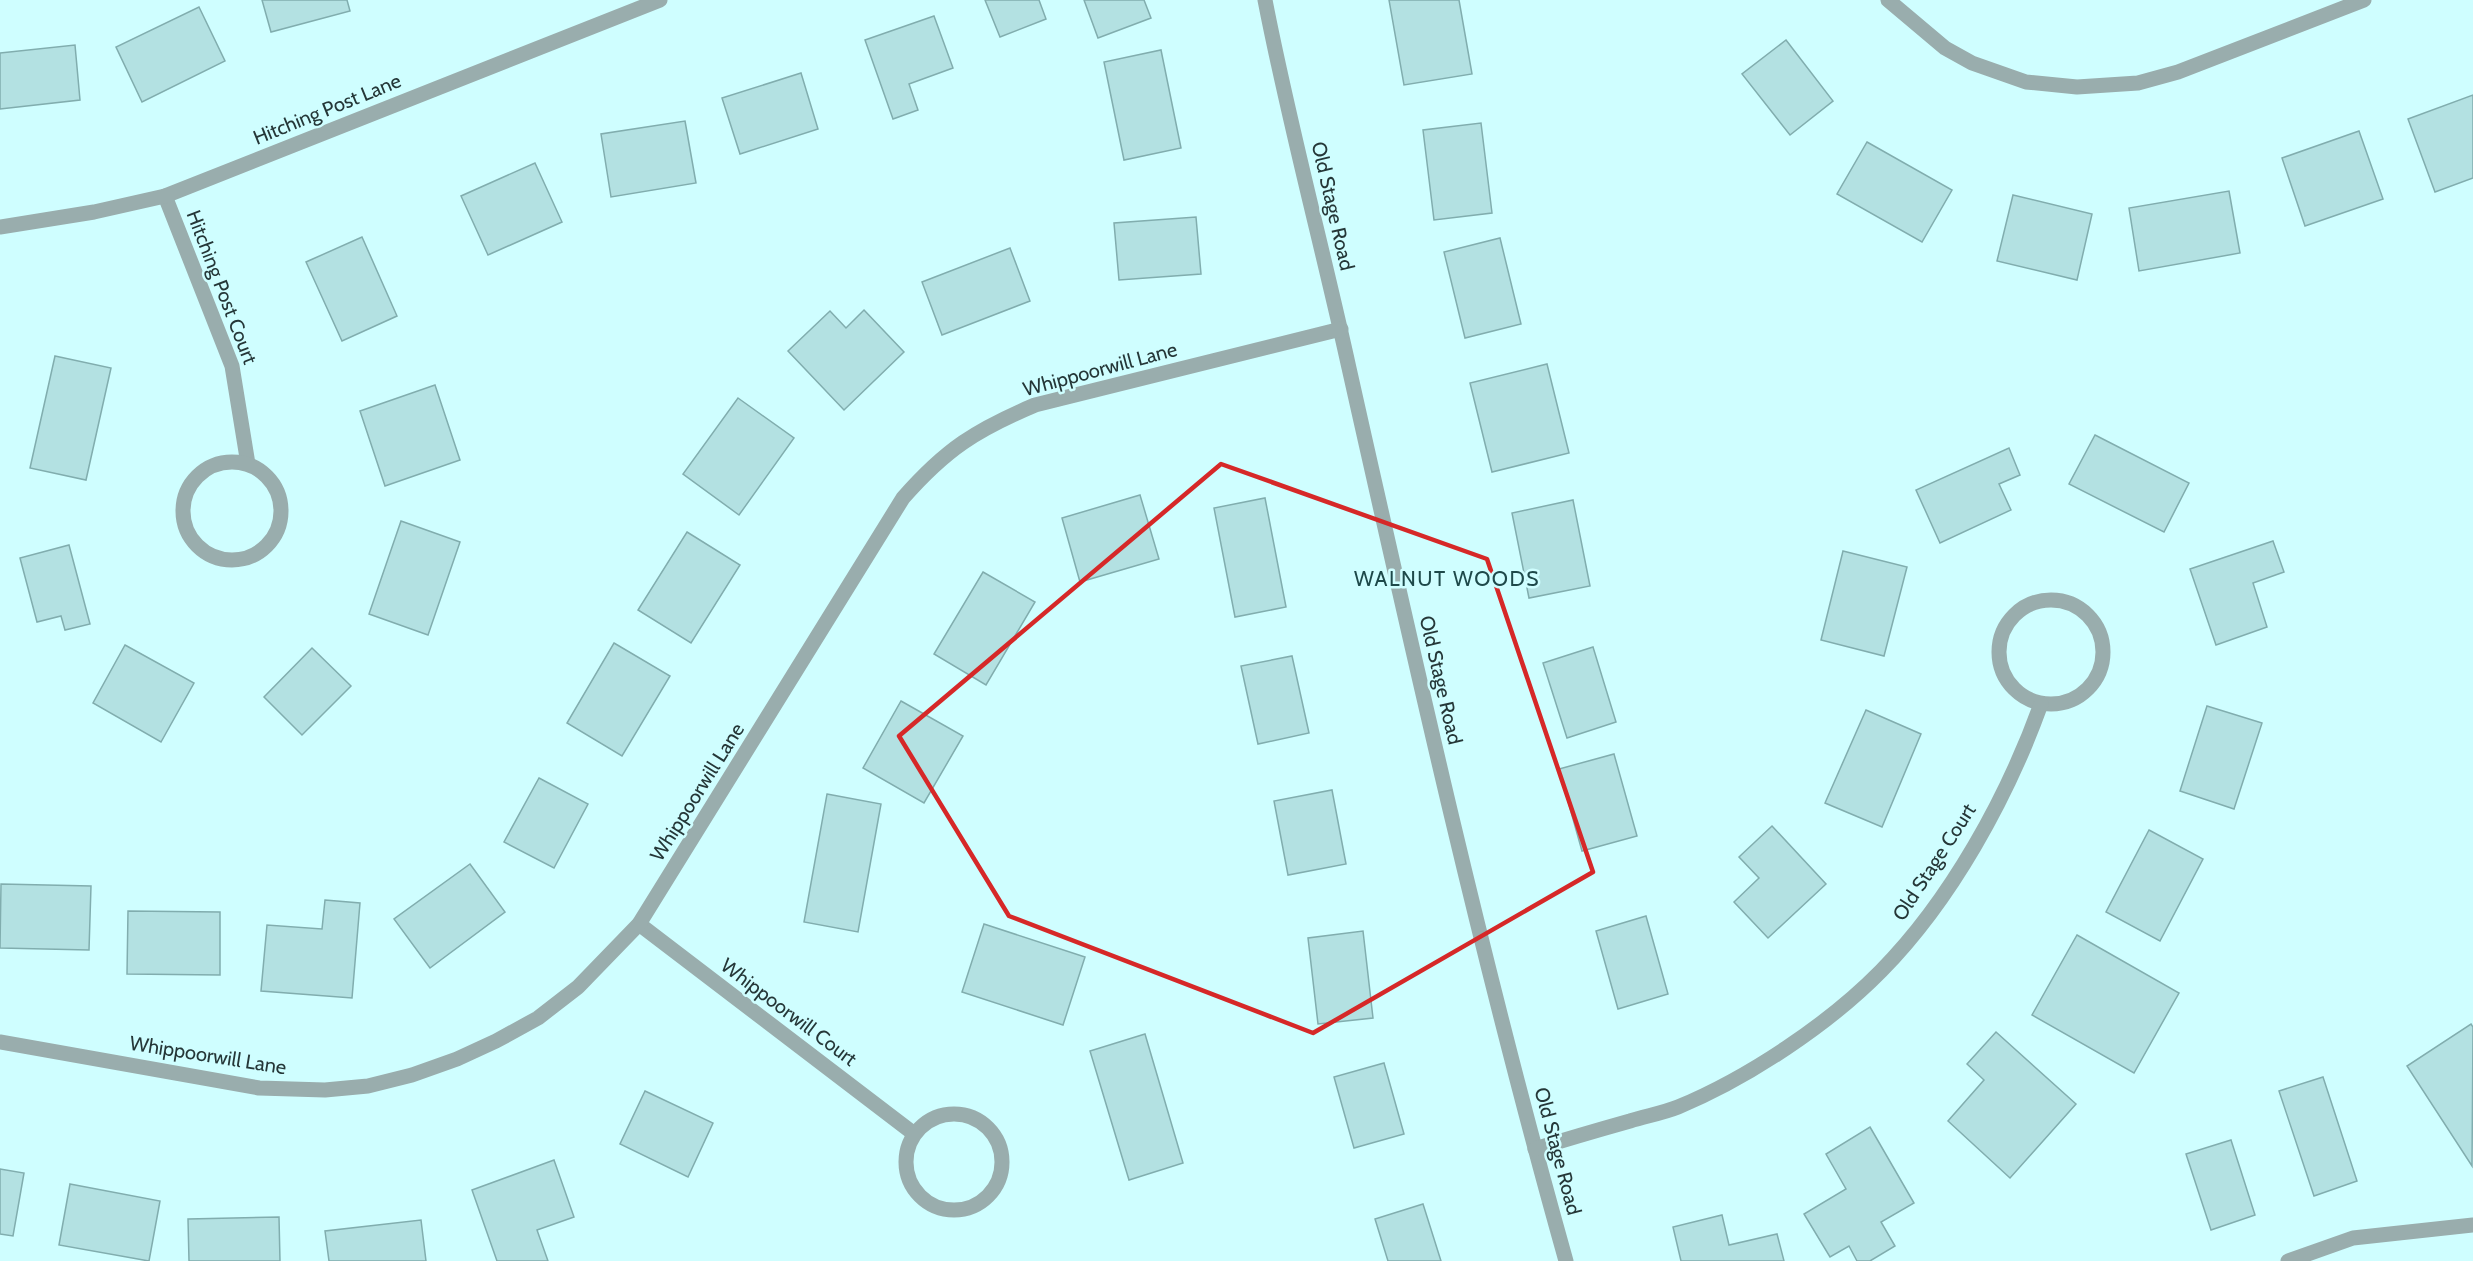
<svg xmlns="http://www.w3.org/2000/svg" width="2473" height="1261" viewBox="0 0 2473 1261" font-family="Cabin,sans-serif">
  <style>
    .building { fill: #b3e1e2; stroke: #81adae; stroke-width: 1.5 }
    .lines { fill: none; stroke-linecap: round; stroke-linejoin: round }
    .lane { stroke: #99adad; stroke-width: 15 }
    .street { stroke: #99adad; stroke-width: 15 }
    .marked { fill: none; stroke: #d62828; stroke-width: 4.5; stroke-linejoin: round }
    .labels { text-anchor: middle; stroke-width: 5; stroke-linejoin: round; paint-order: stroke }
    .street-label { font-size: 20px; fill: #253738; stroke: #cffeff }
    .neighbourhood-label { font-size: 21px; letter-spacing: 1.5px; fill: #1e494a; stroke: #cffeff }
  </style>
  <rect width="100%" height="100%" fill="#cffeff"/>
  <g class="building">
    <path d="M262 0H347L350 11 271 32Z"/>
    <path d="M985 0H1039L1046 19 1000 37Z"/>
    <path d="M1084 0H1144L1151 18 1098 38Z"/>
    <path d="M1389 0H1459L1472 74 1404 85Z"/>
    <path d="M199 7 225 61 142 102 116 47Z"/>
    <path d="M934 16 953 68 909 84 918 110 893 119 865 40Z"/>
    <path d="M1786 40 1833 101 1790 135 1742 74Z"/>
    <path d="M75 45 80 100 0 109V53Z"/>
    <path d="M1161 50 1181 148 1124 160 1104 62Z"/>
    <path d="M801 73 818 129 740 154 722 98Z"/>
    <path d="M2473 95V178L2435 192 2408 119Z"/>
    <path d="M685 121 696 183 611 197 601 134Z"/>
    <path d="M1481 123 1492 213 1434 220 1423 130Z"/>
    <path d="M2359 131 2383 199 2305 226 2282 158Z"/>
    <path d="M1867 142 1952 190 1922 242 1837 194Z"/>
    <path d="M535 163 562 222 488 255 461 196Z"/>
    <path d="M2229 191 2240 253 2139 271 2129 208Z"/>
    <path d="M2013 195 2092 214 2077 280 1997 261Z"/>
    <path d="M1196 217 1201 274 1119 280 1114 223Z"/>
    <path d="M362 237 397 316 342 341 306 262Z"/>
    <path d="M1500 238 1521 324 1465 338 1444 252Z"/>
    <path d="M1010 248 1030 301 942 335 922 282Z"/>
    <path d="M864 310 904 352 844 410 788 351 830 311 846 328Z"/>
    <path d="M55 356 111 368 86 480 30 468Z"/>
    <path d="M1547 364 1569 453 1492 472 1470 383Z"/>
    <path d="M435 385 460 460 385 486 360 411Z"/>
    <path d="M738 398 794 438 739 515 683 474Z"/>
    <path d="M2095 435 2189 483 2164 532 2069 484Z"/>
    <path d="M2009 448 2020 475 1999 484 2011 510 1940 543 1916 490Z"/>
    <path d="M1140 495 1159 559 1080 582 1062 518Z"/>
    <path d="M1265 498 1286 607 1235 617 1214 508Z"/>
    <path d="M1573 500 1590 586 1529 598 1512 513Z"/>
    <path d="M401 521 460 542 428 635 369 614Z"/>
    <path d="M687 532 740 565 691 643 638 610Z"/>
    <path d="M2273 541 2284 572 2253 583 2267 627 2216 645 2190 569Z"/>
    <path d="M69 545 90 624 65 630 61 616 37 622 20 558Z"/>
    <path d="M1843 551 1907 567 1884 656 1821 640Z"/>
    <path d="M983 572 1035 602 986 685 934 654Z"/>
    <path d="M614 643 670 676 622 756 567 723Z"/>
    <path d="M125 645 194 683 161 742 93 703Z"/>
    <path d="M1593 647 1616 722 1567 738 1543 663Z"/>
    <path d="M312 648 351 686 302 735 264 697Z"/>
    <path d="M1292 656 1309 733 1258 744 1241 666Z"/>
    <path d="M901 701 963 736 924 803 863 768Z"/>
    <path d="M2207 706 2262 723 2234 809 2180 791Z"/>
    <path d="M1866 710 1921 734 1882 827 1825 803Z"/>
    <path d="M1614 754 1637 836 1582 851 1559 769Z"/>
    <path d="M539 778 588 804 554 868 504 842Z"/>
    <path d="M1332 790 1346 864 1288 875 1274 801Z"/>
    <path d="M827 794 881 804 858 932 804 922Z"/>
    <path d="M1772 826 1826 884 1768 938 1734 902 1759 878 1739 857Z"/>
    <path d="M2149 830 2203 859 2160 941 2106 912Z"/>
    <path d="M470 864 505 912 430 968 394 919Z"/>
    <path d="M1 884 91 886 89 950 0 948Z"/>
    <path d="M325 900 360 903 352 998 261 991 267 925 322 929Z"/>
    <path d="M128 911 220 912V975L127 974Z"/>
    <path d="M1646 916 1668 994 1618 1009 1596 931Z"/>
    <path d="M984 924 1085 957 1063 1025 962 992Z"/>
    <path d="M1363 931 1373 1018 1318 1024 1308 938Z"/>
    <path d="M2077 935 2179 993 2134 1073 2032 1015Z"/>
    <path d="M2471 1024 2473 1027 2472 1166 2407 1066Z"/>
    <path d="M1996 1032 2076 1104 2010 1178 1948 1121 1984 1080 1967 1064Z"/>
    <path d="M1145 1034 1183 1163 1129 1180 1090 1051Z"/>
    <path d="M1384 1063 1404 1134 1354 1148 1334 1077Z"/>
    <path d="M2323 1077 2357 1181 2314 1196 2279 1091Z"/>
    <path d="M645 1091 713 1123 688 1177 620 1144Z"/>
    <path d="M1870 1127 1914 1203 1881 1222 1895 1246 1870 1261H1857L1849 1246 1830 1257 1804 1214 1846 1189 1826 1154Z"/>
    <path d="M2231 1140 2255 1215 2211 1230 2186 1154Z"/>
    <path d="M554 1160 574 1217 537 1230 548 1261H497L472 1190Z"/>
    <path d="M0 1169 24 1173 13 1236 0 1234Z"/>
    <path d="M70 1184 160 1201 149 1261 59 1245Z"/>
    <path d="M1423 1204 1441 1261H1388L1375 1219Z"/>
    <path d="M1722 1215 1729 1245 1777 1234 1784 1261H1681L1673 1227Z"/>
    <path d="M279 1217 280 1261H189L188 1219Z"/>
    <path d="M421 1220 426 1261H329L325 1231Z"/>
  </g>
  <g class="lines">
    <path class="lane" d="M2288 1261 2353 1238 2473 1225"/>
    <g class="street">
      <path d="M1265 0C1289 124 1322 245 1349 368 1416 667 1483 966 1566 1261"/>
      <path d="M1888 0 1945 48 1972 63 2026 82 2077 87 2138 83 2178 72 2364 0"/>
      <path d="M165 196 232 366 248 464"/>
      <path d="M0 227 94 212 165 196 660 0"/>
      <circle cx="232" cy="511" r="49"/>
      <circle cx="2051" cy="652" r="52"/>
      <path d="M639 924 913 1133"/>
      <path d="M0 1042 259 1088 325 1090 368 1086 412 1075 457 1059 496 1041 538 1018 578 987 639 924 903 498C946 449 976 430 1035 405L1341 329"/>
      <circle cx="954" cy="1162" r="48"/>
      <path d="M1535 1149C1567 1139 1598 1130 1630 1121 1646 1116 1663 1113 1678 1107 1748 1078 1829 1024 1881 971 1951 900 2007 798 2041 704"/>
    </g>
  </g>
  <path class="marked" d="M1221 464 1487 559 1593 872 1313 1033 1009 916 899 736Z"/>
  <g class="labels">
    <g class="street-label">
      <text transform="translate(327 109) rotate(-22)" y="7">Hitching Post Lane</text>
      <text transform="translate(1333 206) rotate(77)" y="7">Old Stage Road</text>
      <text transform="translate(222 287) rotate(69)" y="7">Hitching Post Court</text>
      <text transform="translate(1100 369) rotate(-15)" y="7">Whippoorwill Lane</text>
      <text transform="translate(1441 680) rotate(77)" y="7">Old Stage Road</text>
      <text transform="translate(697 792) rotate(-58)" y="7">Whippoorwill Lane</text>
      <text transform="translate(1934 862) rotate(-57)" y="7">Old Stage Court</text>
      <text transform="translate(789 1012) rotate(37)" y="7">Whippoorwill Court</text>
      <text transform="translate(208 1055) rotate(9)" y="7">Whippoorwill Lane</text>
      <text transform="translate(1558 1151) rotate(75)" y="7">Old Stage Road</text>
    </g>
    <g class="neighbourhood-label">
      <text x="1447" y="586">WALNUT WOODS</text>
    </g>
  </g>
</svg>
